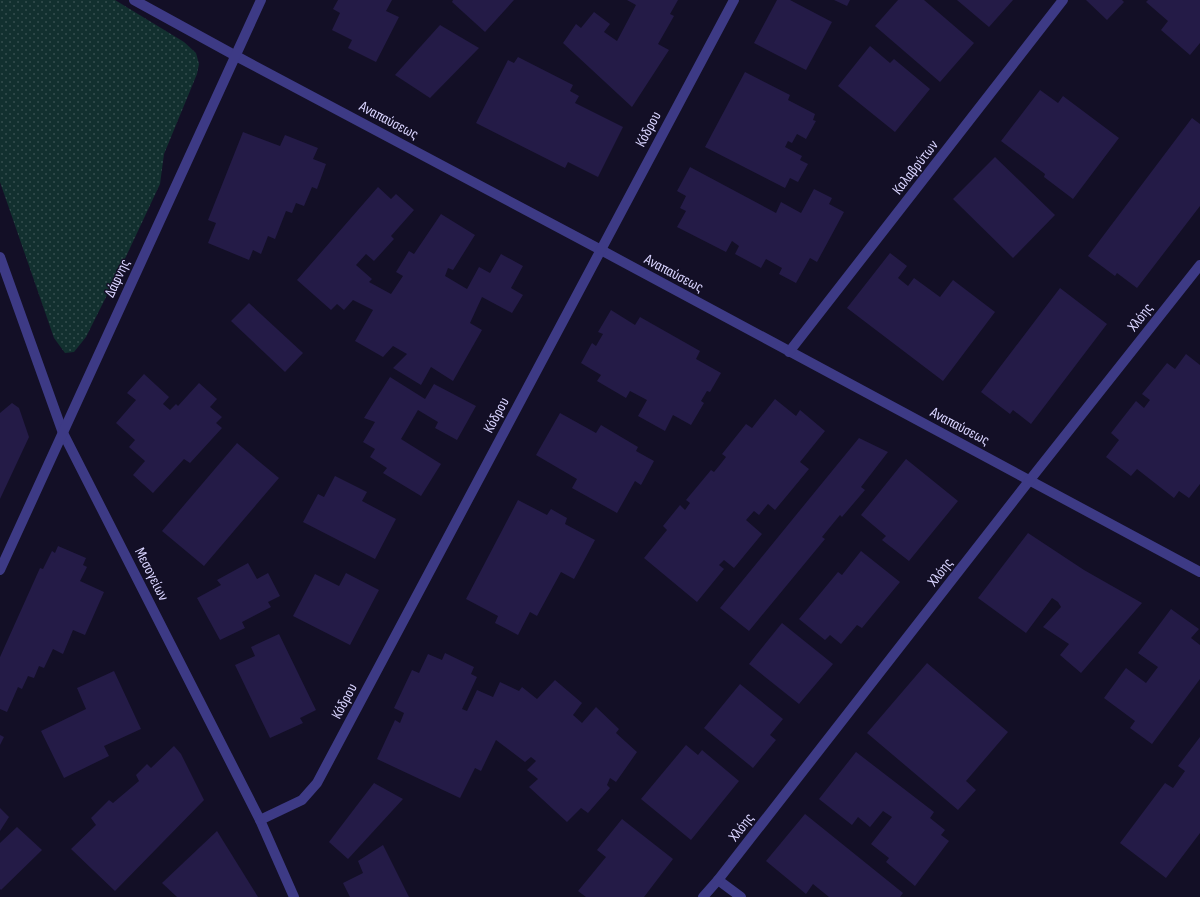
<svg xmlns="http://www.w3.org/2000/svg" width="1200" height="897" viewBox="0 0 1200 897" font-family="'Sofia Sans Condensed',sans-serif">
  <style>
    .park { fill: url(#park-dots) }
    .building { fill: #241b47 }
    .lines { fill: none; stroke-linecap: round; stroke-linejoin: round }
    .minor { stroke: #3d3a85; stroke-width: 10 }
    .labels { text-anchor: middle; stroke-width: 3; stroke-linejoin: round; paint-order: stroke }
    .street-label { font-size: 15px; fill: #d9d4ff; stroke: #130f26 }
  </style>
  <defs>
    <pattern id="park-dots" width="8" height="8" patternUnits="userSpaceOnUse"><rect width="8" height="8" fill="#12302f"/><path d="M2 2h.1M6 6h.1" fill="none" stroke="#344d4e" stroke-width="1.8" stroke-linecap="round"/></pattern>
  </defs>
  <rect width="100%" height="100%" fill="#130f26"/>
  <path class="park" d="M0 0H115L184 42 196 53 199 64 197 74 164 154 160 184 122 265 86 337 74 352 65 353 54 338 0 182Z"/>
  <g class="building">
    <path d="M338 0H392L386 11 399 17 376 62 348 48 352 40 332 30 340 13 333 9Z"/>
    <path d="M453 0H514L485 32 452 2Z"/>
    <path d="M627 0H678L670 14 674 16 658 44 669 50 632 107 563 43 576 24 581 28 594 12 610 24 604 32 617 41 636 5Z"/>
    <path d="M777 0H790L832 22 806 70 754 43Z"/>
    <path d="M834 0H850L847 6Z"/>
    <path d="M898 0H924L974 43 940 82 875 26Z"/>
    <path d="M957 0H1013L989 27Z"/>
    <path d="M1086 0H1122L1124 2 1107 20Z"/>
    <path d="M1148 0H1200V43L1190 55 1161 30 1168 21 1146 2Z"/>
    <path d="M440 25 479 48 430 98 395 75Z"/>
    <path d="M870 46 890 63 894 59 930 89 895 132 838 86Z"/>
    <path d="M518 57 573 85 570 91 579 96 575 103 623 127 598 177 568 162 565 168 476 123 508 60 514 63Z"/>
    <path d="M745 72 790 95 788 100 815 114 813 120 816 121 806 139 797 134 792 143 788 141 785 147 802 156 800 160 808 164 798 182 790 178 785 188 705 147Z"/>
    <path d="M1040 90 1058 103 1063 96 1119 138 1073 199 1044 177 1045 174 1001 141Z"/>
    <path d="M1192 118 1200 124V206L1137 288 1117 273 1115 276 1088 256Z"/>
    <path d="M243 132 280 146 285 135 318 148 313 159 326 164 317 189 312 187 304 206 296 203 292 213 286 211 275 239 268 236 261 254 253 250 249 260 208 243 216 223 208 220Z"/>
    <path d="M995 157 1055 215 1013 258 953 199Z"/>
    <path d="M690 167 776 213 781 202 801 213 814 189 832 198 829 204 844 212 817 262 810 258 796 283 779 274 782 268 766 259 761 268 735 254 739 246 732 241 726 252 677 227 686 211 680 208 686 196 677 191Z"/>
    <path d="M378 187 391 199 396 194 414 210 391 236 394 239 374 261 366 254 356 265 372 279 369 282 391 294 403 276 396 272 409 251 414 254 441 214 475 235 453 270 448 268 445 276 467 289 479 267 490 273 501 254 523 266 511 288 523 295 512 313 482 297 470 323 482 330 453 381 431 367 421 385 393 368 407 354 393 346 383 357 355 341 373 310 353 300 344 310 337 304 331 310 297 280Z"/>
    <path d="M890 253 907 266 898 278 908 286 914 278 940 297 953 280 995 312 943 381 847 308Z"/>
    <path d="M1060 288 1107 324 1031 424 1013 410 1010 414 981 392Z"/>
    <path d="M249 303 303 353 285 372 231 321Z"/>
    <path d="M611 310 635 325 640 317 700 351 696 359 721 373 710 392 707 391 701 401 704 403 691 425 673 415 665 431 638 416 647 400 630 391 626 398 597 381 601 375 581 363 592 343 596 346 603 334 598 332Z"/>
    <path d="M1186 354 1200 365V484L1189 498 1179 491 1174 498 1137 469 1131 476 1106 457 1119 440 1111 433 1136 401 1144 408 1150 400 1142 394 1167 363 1175 369Z"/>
    <path d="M144 374 169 397 163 404 170 410 176 404 178 406 199 383 217 399 210 407 222 417 216 423 222 428 190 463 184 459 153 493 133 475 145 461 129 447 135 440 116 423 136 400 127 393Z"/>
    <path d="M390 377 425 399 434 384 476 406 457 440 435 428 438 422 418 410 401 439 441 464 421 496 383 473 387 468 370 457 375 449 363 442 375 422 364 418Z"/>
    <path d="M775 399 796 416 800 410 825 431 800 462 809 469 775 510 768 504 759 515 754 511 746 520 762 534 734 568 724 560 719 565 724 569 697 602 644 558 667 530 663 526 680 505 685 510 690 503 686 500 711 470 714 472 719 466 726 457 722 454 746 424 752 428Z"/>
    <path d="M12 403 19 408 29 437 0 499V413Z"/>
    <path d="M560 413 596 433 601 425 638 447 636 451 654 461 641 485 635 481 617 513 572 488 577 479 536 455Z"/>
    <path d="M859 438 888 452 861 487 865 490 842 517 840 515 822 537 825 539 749 631 720 608Z"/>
    <path d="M237 443 279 478 204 566 162 531Z"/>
    <path d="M906 459 958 501 909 561 882 540 886 536 861 515Z"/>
    <path d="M335 476 367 492 362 501 396 519 375 559 303 522 318 494 324 497Z"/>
    <path d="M518 500 547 515 551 509 567 518 565 524 595 540 574 579 561 572 537 616 530 612 518 635 495 623 498 616 466 599Z"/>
    <path d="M1028 533 1084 570 1142 603 1081 673 1060 655 1069 644 1043 627 1061 607 1058 602 1052 598 1026 633 978 598Z"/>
    <path d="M58 546 86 558 83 565 87 567 80 581 104 592 85 635 73 630 63 654 53 649 44 668 39 666 34 678 28 676 22 689 18 687 7 712 0 709V657L40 568 43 569 52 551 55 553Z"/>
    <path d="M861 551 900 582 862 628 857 625 841 644 830 635 825 640 799 619 838 572 842 575Z"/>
    <path d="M248 563 257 579 268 573 280 596 268 602 271 607 242 622 245 628 220 640 197 598 221 585 217 580Z"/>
    <path d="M346 573 379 590 350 645 293 616 315 574 339 586Z"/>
    <path d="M1171 609 1199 629 1191 638 1200 645V679L1152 744 1130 728 1135 721 1104 698 1126 668 1146 683 1158 667 1138 653Z"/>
    <path d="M782 623 833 664 799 704 749 664Z"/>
    <path d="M279 634 316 710 300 718 303 723 270 738 235 665 255 656 251 647Z"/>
    <path d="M445 653 474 667 471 674 477 677 462 709 467 711 477 690 493 697 500 682 519 691 522 687 537 699 555 680 582 703 573 715 582 723 596 707 619 729 616 733 637 752 616 782 610 778 607 785 610 788 588 813 581 808 567 822 529 787 538 779 527 770 536 761 531 757 525 762 496 740 481 771 475 768 460 798 377 759 395 720 400 723 404 713 394 708 412 670 419 673 428 654 442 660Z"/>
    <path d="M927 663 1008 732 966 781 976 790 958 810 867 733Z"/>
    <path d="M114 671 141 729 104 746 109 756 64 778 41 731 86 709 77 688Z"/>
    <path d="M740 684 783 719 770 735 776 740 753 768 704 728Z"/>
    <path d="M0 735 4 737 0 745Z"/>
    <path d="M1200 737V833L1166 878 1120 843 1165 783 1173 788 1185 771 1178 766Z"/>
    <path d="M686 745 698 755 702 750 739 781 691 840 641 799Z"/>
    <path d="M174 746 181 754 204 800 115 891 71 849 96 825 91 818 109 800 113 803 139 781 136 775 147 764 151 768Z"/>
    <path d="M856 752 934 812 930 818 945 830 941 835 949 841 915 886 886 862 889 858 871 844 892 817 883 811 870 827 858 817 852 825 819 799Z"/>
    <path d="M374 783 403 799 348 859 329 842Z"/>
    <path d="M0 808 9 817 0 831Z"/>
    <path d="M805 814 903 893 900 897H829L813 884 806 894 766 861Z"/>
    <path d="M622 819 673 859 644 897H586L578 891 606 857 597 850Z"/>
    <path d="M17 827 42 850 1 890 0 889V843Z"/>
    <path d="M217 831 258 897H177L162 883Z"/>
    <path d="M383 845 409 897H350L343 883 363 873 358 861Z"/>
  </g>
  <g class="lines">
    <g class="minor">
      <path d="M134 0 236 56 601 250 1200 572"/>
      <path d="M0 257 63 433 260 820 294 897"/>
      <path d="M789 352 1063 0"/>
      <path d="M0 570 261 0"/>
      <path d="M260 820 302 800 317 783 734 0"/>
      <path d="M718 880 741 897"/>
      <path d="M703 897 718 880 1029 481 1200 265"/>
    </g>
  </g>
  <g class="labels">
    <g class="street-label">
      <text transform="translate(389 120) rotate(28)" y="5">Αναπαύσεως</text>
      <text transform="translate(648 129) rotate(-62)" y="5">Κόδρου</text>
      <text transform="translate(915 167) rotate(-52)" y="5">Καλαβρύτων</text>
      <text transform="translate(674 273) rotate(28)" y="5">Αναπαύσεως</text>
      <text transform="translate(117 278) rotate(-65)" y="5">Δάφνης</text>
      <text transform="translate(1140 317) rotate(-52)" y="5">Χλόης</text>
      <text transform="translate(496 415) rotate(-62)" y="5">Κόδρου</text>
      <text transform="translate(960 426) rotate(28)" y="5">Αναπαύσεως</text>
      <text transform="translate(940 572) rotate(-52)" y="5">Χλόης</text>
      <text transform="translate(152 574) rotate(63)" y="5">Μεσογείων</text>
      <text transform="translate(344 701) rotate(-62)" y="5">Κόδρου</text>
      <text transform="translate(741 827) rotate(-52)" y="5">Χλόης</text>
    </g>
  </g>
</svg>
